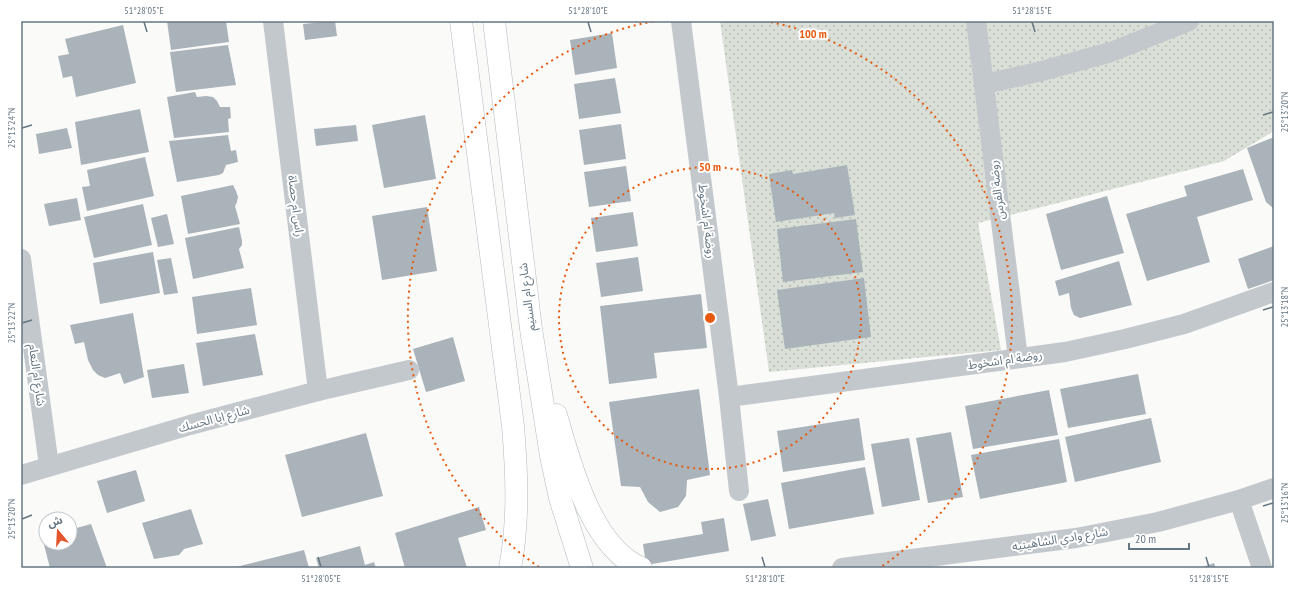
<svg xmlns="http://www.w3.org/2000/svg" width="1295" height="589" viewBox="0 0 1295 589" font-family="'PT Sans Narrow','Noto Sans Arabic',sans-serif">
  <style>
    .grass { fill: url(#grass-dots) }
    .building { fill: #aab3b9 }
    .lines { fill: none; stroke-linecap: round; stroke-linejoin: round }
    .secondary-casing { stroke: #b3babf; stroke-width: 23 }
    .minor { stroke: #c3c8cc; stroke-width: 20 }
    .secondary { stroke: #fff; stroke-width: 22 }
    .ticks { fill: none; stroke: #657683; stroke-width: 1.5 }
    .ring { fill: none; stroke: #e8590c; stroke-width: 2; stroke-dasharray: 2 4 }
    .labels { text-anchor: middle; stroke-width: 4; stroke-linejoin: round; paint-order: stroke }
    .street-label { font-size: 12px; fill: #657683; stroke: #fff }
    .centre { fill: #e8590c; stroke: #fff; stroke-width: 2 }
    .ring-label { font-size: 12px; text-anchor: middle; font-weight: bold; fill: #e8590c; stroke: #fff; stroke-width: 4; stroke-linejoin: round; paint-order: stroke }
    .neatline { fill: none; stroke: #657683; stroke-width: 1.5 }
    .ticks-label { font-size: 10px; text-anchor: middle; fill: #657683 }
  </style>
  <defs>
    <pattern id="grass-dots" width="8" height="8" patternUnits="userSpaceOnUse"><rect width="8" height="8" fill="#dadfd7"/><path d="M2 2h.1M6 6h.1" fill="none" stroke="#b4b9b4" stroke-width="1.8" stroke-linecap="round"/></pattern>
  </defs>
  <rect width="100%" height="100%" fill="#fafaf8"/>
  <path class="grass" d="M720 21H1274V131L1224 161 978 223 1001 350 769 372Z"/>
  <g class="building">
    <path d="M167 21H226L229 42 171 50Z"/>
    <path d="M335 21 337 36 305 40 303 24Z"/>
    <path d="M123 25 136 83 76 97 72 76 63 78 58 56 69 54 65 39Z"/>
    <path d="M612 33 617 68 575 75 570 40Z"/>
    <path d="M228 45 236 85 176 92 170 52Z"/>
    <path d="M615 78 621 113 579 119 574 84Z"/>
    <path d="M195 92 197 97 206 96 213 97 217 101 220 107H230L231 118 228 119 229 132 174 138 167 97Z"/>
    <path d="M140 109 149 152 81 165 75 122Z"/>
    <path d="M425 115 436 179 384 188 372 125Z"/>
    <path d="M621 124 626 159 584 165 579 130Z"/>
    <path d="M356 125 358 141 316 146 314 129Z"/>
    <path d="M67 128 72 148 39 154 36 134Z"/>
    <path d="M228 135 231 151 236 150 238 162 226 165 223 173 219 175 177 182 169 141Z"/>
    <path d="M1274 137V209L1266 202 1247 148Z"/>
    <path d="M145 157 154 196 87 211 82 187 90 186 87 170Z"/>
    <path d="M847 165 855 215 835 218 834 213 776 222 769 174 792 170 793 174Z"/>
    <path d="M626 166 631 201 589 207 584 172Z"/>
    <path d="M1243 169 1253 200 1197 217 1210 262 1147 281 1126 214 1187 196 1184 186Z"/>
    <path d="M233 185 236 191 238 197 237 202 235 206 240 224 188 234 181 196Z"/>
    <path d="M1107 196 1124 253 1061 270 1046 214Z"/>
    <path d="M77 198 81 220 49 226 44 204Z"/>
    <path d="M143 204 152 245 94 258 84 217Z"/>
    <path d="M427 207 437 271 382 280 372 216Z"/>
    <path d="M633 212 638 246 596 252 591 218Z"/>
    <path d="M167 214 174 244 158 247 151 218Z"/>
    <path d="M856 219 863 272 783 282 777 229Z"/>
    <path d="M239 227 242 241V245L239 249 244 268 193 279 185 238Z"/>
    <path d="M1274 246V280L1248 289 1238 259Z"/>
    <path d="M153 252 160 293 100 304 93 263Z"/>
    <path d="M638 257 643 291 601 297 596 263Z"/>
    <path d="M171 258 178 293 164 295 157 260Z"/>
    <path d="M1119 261 1132 305 1080 318 1074 315 1071 308 1069 293 1059 296 1055 281Z"/>
    <path d="M864 278 871 337 785 349 777 290Z"/>
    <path d="M251 288 257 325 197 334 192 297Z"/>
    <path d="M701 294 707 348 654 353 657 378 609 384 600 306Z"/>
    <path d="M133 313 144 377 124 384 120 373 105 378 98 375 93 370 88 360 84 342 75 344 70 325Z"/>
    <path d="M255 334 263 375 203 386 196 343Z"/>
    <path d="M453 337 465 381 426 392 413 349Z"/>
    <path d="M184 364 189 393 152 398 147 370Z"/>
    <path d="M1138 374 1146 414 1068 428 1060 389Z"/>
    <path d="M699 389 710 475 687 480 686 496 678 507 660 512 648 502 640 487 621 486 609 402Z"/>
    <path d="M1049 390 1058 435 973 449 965 406Z"/>
    <path d="M859 418 865 460 783 472 777 431Z"/>
    <path d="M1151 418 1161 462 1075 482 1065 437Z"/>
    <path d="M951 432 963 497 928 503 916 438Z"/>
    <path d="M366 433 383 496 302 517 285 455Z"/>
    <path d="M909 438 920 500 882 507 871 444Z"/>
    <path d="M1059 439 1067 482 980 499 971 455Z"/>
    <path d="M865 467 874 514 789 529 781 483Z"/>
    <path d="M136 470 145 501 107 513 97 481Z"/>
    <path d="M768 499 776 536 751 541 743 504Z"/>
    <path d="M479 507 486 530 458 538 467 568H405L395 533Z"/>
    <path d="M191 509 203 544 184 549 179 555 154 559 142 523Z"/>
    <path d="M724 518 729 551 646 565 643 544 703 534 701 522Z"/>
    <path d="M91 524 107 568H50L43 541 46 539V543H70V528L73 529Z"/>
    <path d="M360 546 365 565 374 562 376 568H319L316 558Z"/>
    <path d="M304 550 309 568H236V567Z"/>
    <path d="M1214 563 1216 568H1200Z"/>
  </g>
  <g class="lines">
    <g class="secondary-casing">
      <g id="secondary">
        <path d="M461 21 513 426C517 474 519 521 510 568"/>
        <path d="M494 21 531 329 551 456 560 498 582 568"/>
        <path d="M556 415C570 463 591 547 641 568"/>
      </g>
    </g>
    <g class="minor">
      <path d="M273 21 318 391"/>
      <path d="M681 21 729 397 739 491"/>
      <path d="M976 21 1018 358"/>
      <path d="M985 84 1042 71 1111 52 1189 21"/>
      <path d="M21 259 49 466"/>
      <path d="M729 397 1065 352 1125 339 1184 324 1274 292"/>
      <path d="M21 475 190 425 318 391 409 370"/>
      <path d="M1239 500 1262 568"/>
      <path d="M842 568 1076 538 1158 522 1239 500 1274 488"/>
    </g>
    <use href="#secondary" class="secondary"/>
  </g>
  <path class="ticks" d="M144 22 147 32M588 22 591 32M1032 22 1035 32M1263 115 1273 112M22 128 32 125M1263 310 1273 307M22 323 32 320M1263 506 1273 503M22 519 32 515M318 557 321 567M762 557 765 567M1206 557 1209 567"/>
  <g class="ring">
    <circle cx="710" cy="318" r="151"/>
    <path d="M539 567A302 302 0 0 1 655 21M765 21A302 302 0 0 1 881 567"/>
  </g>
  <g class="labels">
    <g class="street-label">
      <text transform="translate(997 190) rotate(-97)" y="4">روضة الفرس</text>
      <text transform="translate(296 206) rotate(83)" y="4">راس ام حصاة</text>
      <text transform="translate(707 221) rotate(83)" y="4">روضة ام اشخوط</text>
      <text transform="translate(527 297) rotate(-97)" y="4">شارع ام السنيم</text>
      <text transform="translate(1005 360) rotate(-8)" y="4">روضة ام اشخوط</text>
      <text transform="translate(37 375) rotate(82)" y="4">شارع ام النعام</text>
      <text transform="translate(214 419) rotate(-15)" y="4">شارع ابا الحسك</text>
      <text transform="translate(1060 539) rotate(-9)" y="4">شارع وادي الشاهينيه</text>
    </g>
  </g>
  <circle cx="710" cy="318" r="6" class="centre"/>
  <g class="ring-label">
    <text x="813" y="38">100 m</text>
    <text x="710" y="171">50 m</text>
  </g>
  <rect width="1295" height="589" fill="none" stroke="#ffffff" stroke-width="44"/>
  <g transform="translate(58 531) rotate(342)"><circle r="19" fill="#ffffff" stroke="#c1c8cd"/>
  <path d="M0-3L7 15L0 10L-7 15Z" fill="#e4572e"/>
  <text y="-6" font-size="11" font-weight="bold" text-anchor="middle" fill="#657683">ش</text>
  </g>
  <path d="M1129 543v6h60v-6" fill="none" stroke="#657683" stroke-width="2"/>
  <text x="1135" y="543" font-size="12" fill="#657683" stroke="#ffffff" stroke-width="3" paint-order="stroke">20 m</text>
  <rect x="22" y="22" width="1251" height="545" class="neatline"/>
  <g class="ticks-label">
    <text x="144" y="14">51°28'05"E</text>
    <text x="588" y="14">51°28'10"E</text>
    <text x="1032" y="14">51°28'15"E</text>
    <text transform="translate(1284 112) rotate(-90)" y="4">25°13'20"N</text>
    <text transform="translate(11 128) rotate(-90)" y="4">25°13'24"N</text>
    <text transform="translate(1284 307) rotate(-90)" y="4">25°13'18"N</text>
    <text transform="translate(11 323) rotate(-90)" y="4">25°13'22"N</text>
    <text transform="translate(1284 503) rotate(-90)" y="4">25°13'16"N</text>
    <text transform="translate(11 519) rotate(-90)" y="4">25°13'20"N</text>
    <text x="321" y="582">51°28'05"E</text>
    <text x="765" y="582">51°28'10"E</text>
    <text x="1209" y="582">51°28'15"E</text>
  </g>
</svg>
